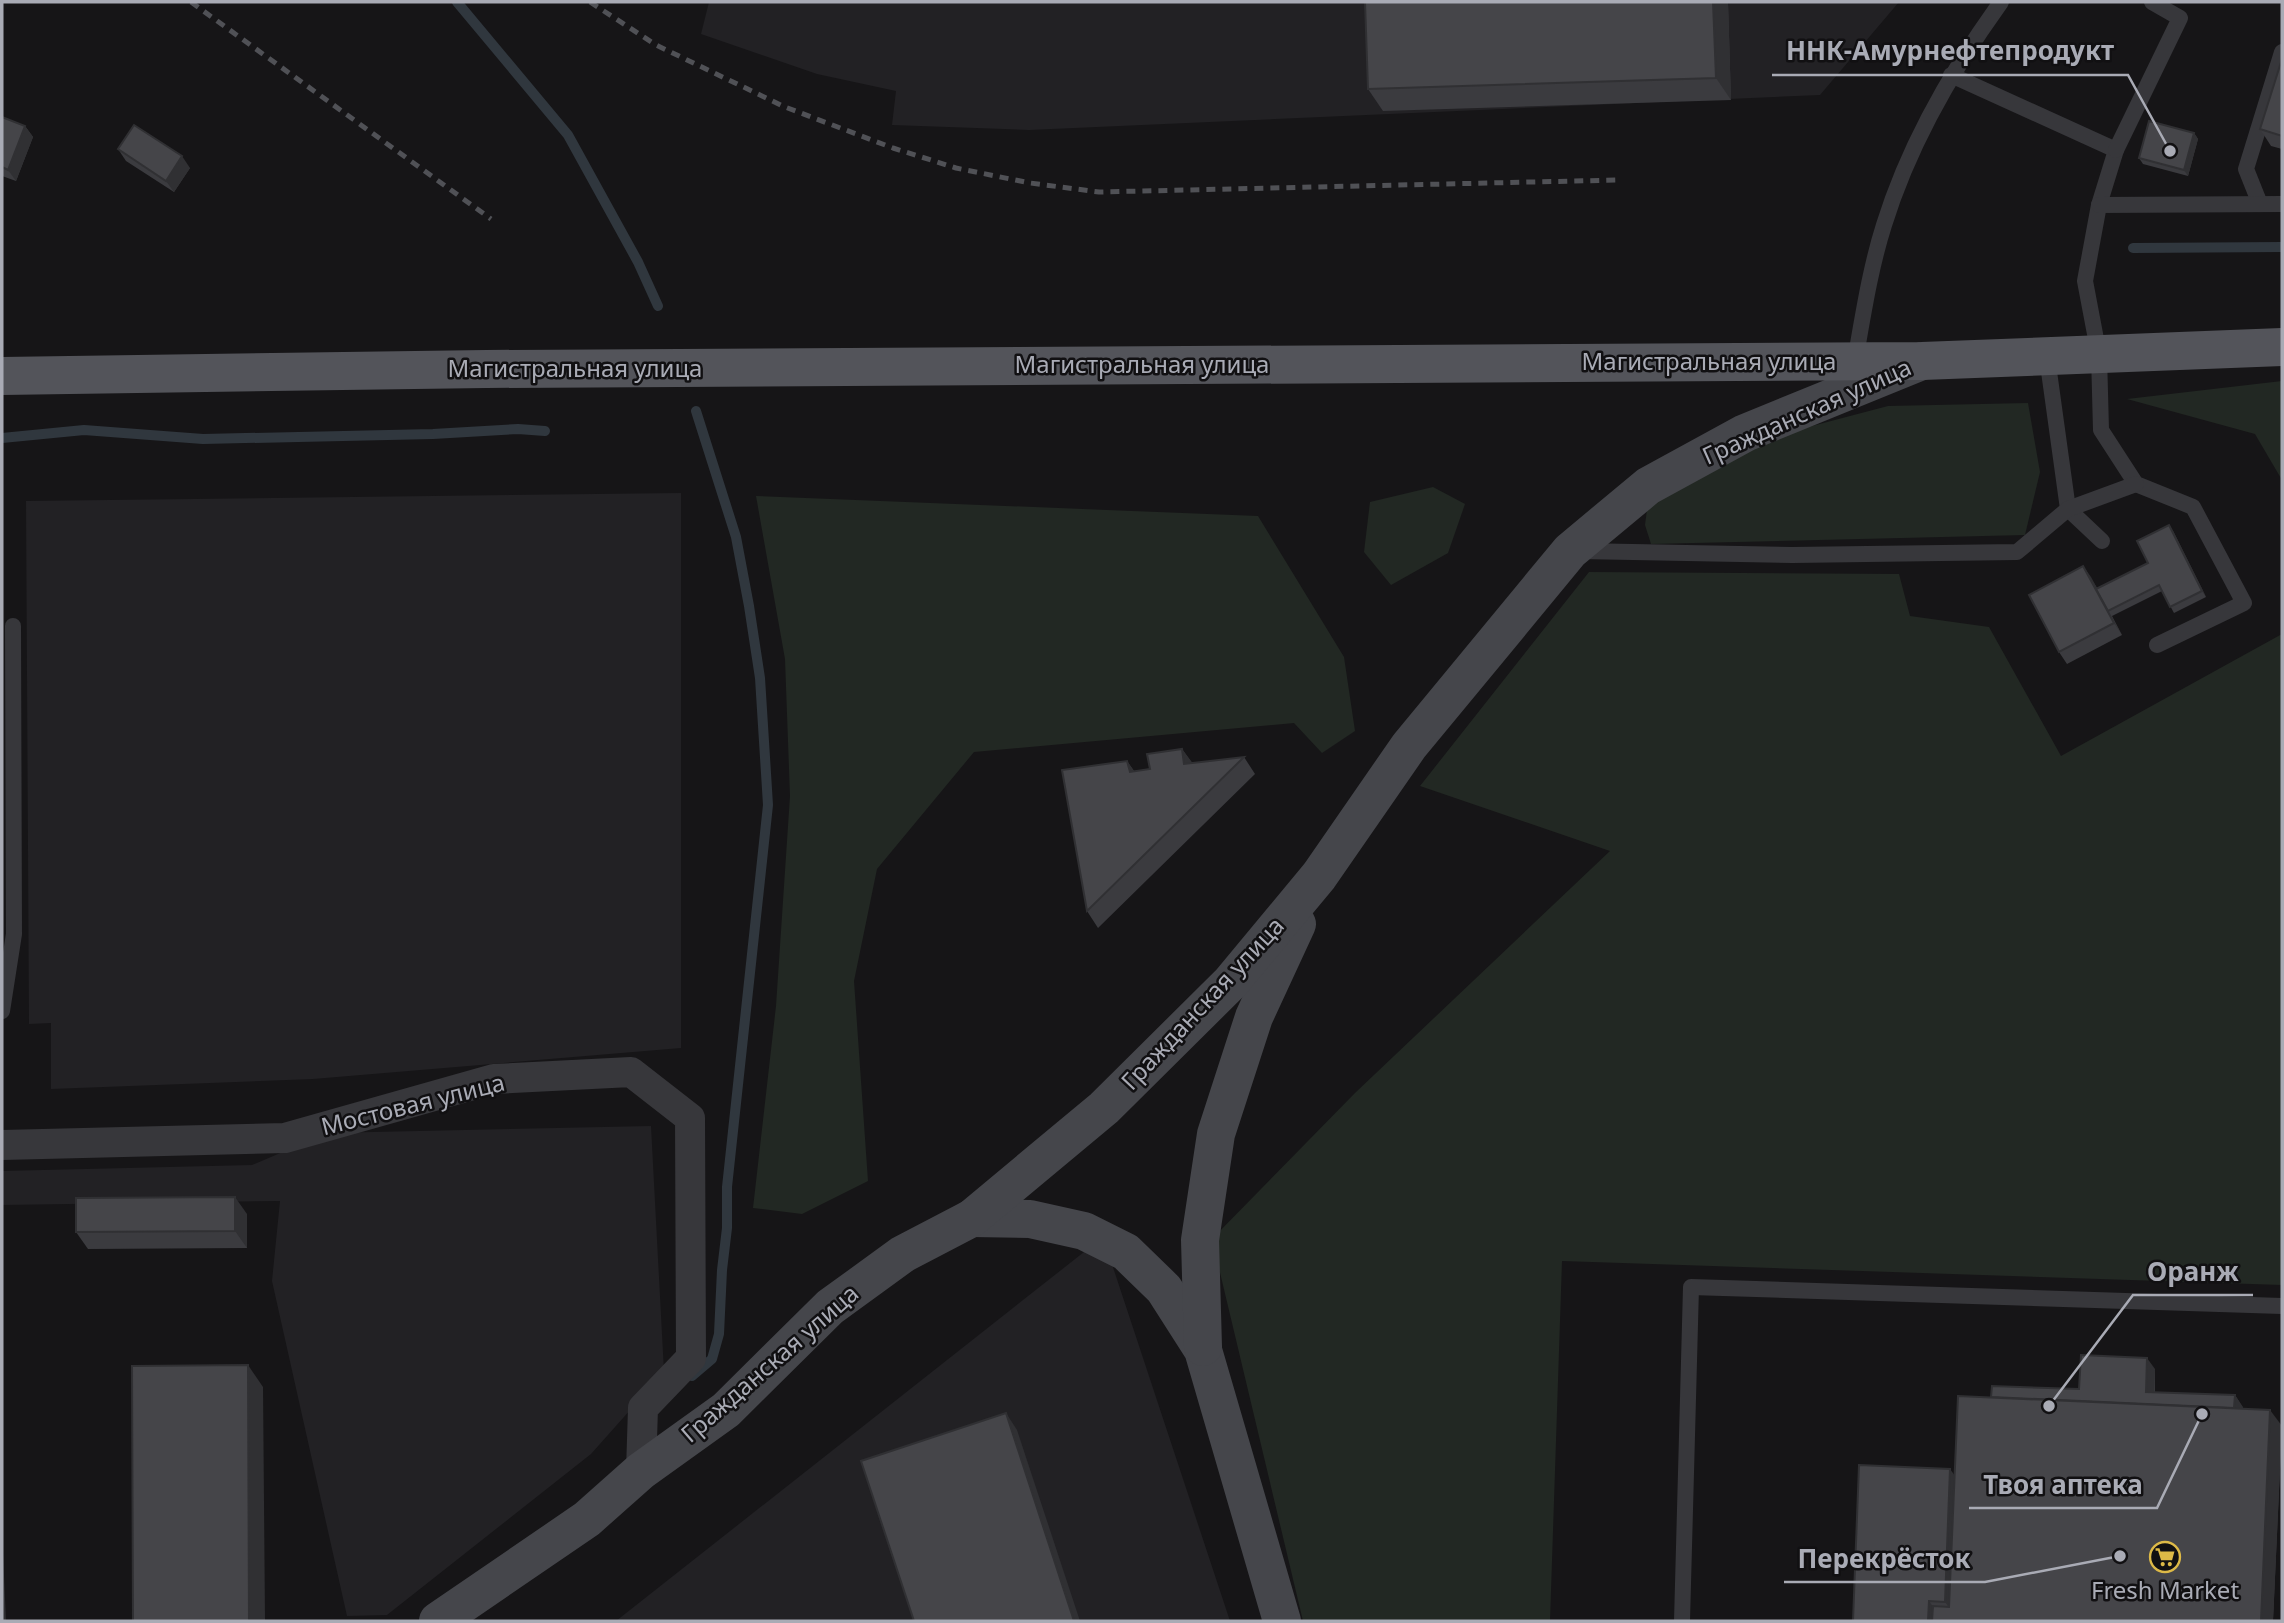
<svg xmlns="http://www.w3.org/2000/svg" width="2284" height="1623" viewBox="0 0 2284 1623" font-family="'Noto Sans',sans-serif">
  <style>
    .built { fill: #222124 }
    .green { fill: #222823 }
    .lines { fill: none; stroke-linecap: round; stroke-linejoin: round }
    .stream { stroke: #30373e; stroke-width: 10 }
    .lane { stroke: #37373b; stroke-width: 16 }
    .street { stroke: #37373b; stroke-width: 30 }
    .secondary { stroke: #45464b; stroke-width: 38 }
    .primary { stroke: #53545a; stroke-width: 38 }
    .rail { stroke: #505156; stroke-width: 5; stroke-dasharray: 9 7; stroke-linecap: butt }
    .wall { fill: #3b3b3f }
    .shaded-wall { fill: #303033 }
    .building { fill: #454549; stroke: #303033; stroke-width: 2 }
    .labels { text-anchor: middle; stroke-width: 5; stroke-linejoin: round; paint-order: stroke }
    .street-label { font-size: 24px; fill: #a9abb5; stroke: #111012 }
    .poi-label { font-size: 24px; fill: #a9abb5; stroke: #111012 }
    .leader { fill: none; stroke: #a9abb5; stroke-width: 2.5 }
    .callout-dot { fill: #a9abb5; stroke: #111012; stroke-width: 2.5 }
    .callout-label { font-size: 26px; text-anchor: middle; font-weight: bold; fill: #a9abb5; stroke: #111012; stroke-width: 5; stroke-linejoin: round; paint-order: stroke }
  </style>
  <rect width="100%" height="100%" fill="#161517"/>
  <g class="built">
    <path d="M709 2H1899L1820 95 1029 130 892 125 896 91 817 74 701 34Z"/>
    <path d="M681 493V1048L313 1079 51 1089V1023L29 1024 26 501Z"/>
    <path d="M651 1126 664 1372 591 1454 387 1615 347 1616 272 1281 280 1201 2 1205V1171L252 1165 327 1133Z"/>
    <path d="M1103 1237 1230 1621H616Z"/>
  </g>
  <g class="green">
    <path d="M2282 381V480L2255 434 2127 399Z"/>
    <path d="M2028 403 2040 472 2025 535 1651 544 1645 525 1648 502 1763 439 1888 406Z"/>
    <path d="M1433 487 1465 504 1448 553 1391 585 1364 552 1370 502Z"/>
    <path d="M756 496 1258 516 1344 657 1355 731 1322 753 1294 723 974 752 877 869 854 981 868 1181 802 1214 753 1208 776 1006 790 796 785 659Z"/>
    <path d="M1589 572 1899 574 1910 616 1989 627 2061 756 2282 634V1285L1562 1261 1550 1621H1303L1212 1239 1355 1093 1610 851 1420 786Z"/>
  </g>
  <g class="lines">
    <g class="stream">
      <path d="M457 2 568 135 638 262 658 306"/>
      <path d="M2133 248 2282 247"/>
      <path d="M2 438 84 430 203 439 433 434 518 429 545 431"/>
      <path d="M692 1376 712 1359 719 1334 722 1270 727 1228V1187L768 805 760 678 749 606 736 537 696 411"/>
    </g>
    <g class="lane">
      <path d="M1951 75 2116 150 2099 205 2085 281 2099 355 2101 430 2136 484 2193 507 2244 603 2157 645"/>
      <path d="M2116 150 2180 18 2152 2"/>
      <path d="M2260 204 2246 169 2282 52"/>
      <path d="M2099 205 2282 204"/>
      <path d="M2047 357 2068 509 2102 541"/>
      <path d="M1855 361C1863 316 1870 269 1884 225 1909 144 1952 70 2001 2"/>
      <path d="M1579 551 1792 555 2017 552 2068 509 2136 484"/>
      <path d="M2 1011 14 934 13 626"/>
      <path d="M1682 1621 1691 1287 2282 1306"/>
    </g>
    <path class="street" d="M2 1145 285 1138 494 1079 631 1072 690 1118 691 1358 643 1408 641 1471"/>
    <g class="secondary">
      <path d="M972 1218 1030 1219 1084 1231 1126 1252 1164 1289 1203 1350 1282 1621"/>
      <path d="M1203 1347 1200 1240 1216 1134 1254 1017 1297 924"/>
      <path d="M438 1621 587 1519 641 1471 726 1410 830 1307 903 1254 972 1218 1104 1108 1231 982 1319 876 1409 746 1570 551 1648 486 1745 433 1922 361"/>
    </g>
    <path class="primary" d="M2 376 486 369 1922 361 2282 347"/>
    <g class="rail">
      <path d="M191 2 491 219"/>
      <path d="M590 2 656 45 785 107 893 148 956 168 1030 183 1099 192 1618 180"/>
    </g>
  </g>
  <g class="wall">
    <path d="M1365 2H1728L1731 100 1383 111 1368 89Z"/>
    <path d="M2282 59V149L2271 146 2260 129Z"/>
    <path d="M2 117 25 126 33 137 16 181 2 176Z"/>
    <path d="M2194 133 2198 139 2188 176 2143 164 2139 158Z"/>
    <path d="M118 149 190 168 174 192 126 161Z"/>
    <path d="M2169 525 2173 531 2206 597 2174 613 2162 591 2112 616 2122 635 2067 664 2059 652 2083 566 2097 588 2148 563Z"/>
    <path d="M1182 749 1192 763 1244 757 1255 774 1098 928 1087 911 1127 761 1134 771 1150 769Z"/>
    <path d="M247 1214V1248L88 1249 76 1232Z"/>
    <path d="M2155 1369V1392L2235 1395 2243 1408 2282 1426 2273 1621H1853L1955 1475 1991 1397 2079 1389Z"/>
  </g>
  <g class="shaded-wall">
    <path d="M1713 2H1728L1731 100 1716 78Z"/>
    <path d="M25 126 33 137 16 181 8 170Z"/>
    <path d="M2194 133 2198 139 2188 176 2184 170Z"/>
    <path d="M182 156 190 168 174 192 166 181Z"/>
    <path d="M2169 525 2173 531 2206 597 2202 591Z"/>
    <path d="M2083 566 2091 577 2109 610 2108 611 2122 635 2114 623Z"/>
    <path d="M1182 749 1194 765 1184 764Z"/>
    <path d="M1127 761 1139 778 1130 772Z"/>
    <path d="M235 1197 247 1214V1248L235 1231Z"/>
    <path d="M2147 1358 2155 1369 2154 1403 2146 1392Z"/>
    <path d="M248 1365 263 1387 265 1621H249Z"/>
    <path d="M2235 1395 2243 1407 2242 1424 2234 1413Z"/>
    <path d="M2270 1410 2282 1426 2273 1621H2261Z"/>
    <path d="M1006 1413 1017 1430 1080 1621H1074Z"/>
    <path d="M1950 1469 1966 1491 1959 1621 1945 1602Z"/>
    <path d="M2 1551 3 1553 6 1621H4L2 1618Z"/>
    <path d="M1929 1601 1943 1621H1928Z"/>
  </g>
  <g class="building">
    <path d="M1365 2H1713L1716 78 1368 89Z"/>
    <path d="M2282 59V136L2260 129Z"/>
    <path d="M2 117 25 126 8 170 2 167Z"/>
    <path d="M2149 121 2194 133 2184 170 2139 158Z"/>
    <path d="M134 125 182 156 166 181 118 149Z"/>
    <path d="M2169 525 2202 591 2170 607 2159 585 2108 611 2096 589 2148 563 2137 541Z"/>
    <path d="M2083 566 2114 623 2059 652 2029 595Z"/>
    <path d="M1182 749 1184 764 1244 757 1087 911 1062 770 1127 761 1130 772 1150 769 1147 754Z"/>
    <path d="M235 1197V1231L76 1232V1198Z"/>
    <path d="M2081 1355 2147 1358 2146 1392 2235 1395 2234 1408 1991 1397 1992 1386 2079 1389Z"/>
    <path d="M248 1365 249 1621H133L132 1366Z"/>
    <path d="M1958 1396 2270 1410 2261 1621H1932L1933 1606 1949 1607Z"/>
    <path d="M1006 1413 1074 1621H914L861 1461Z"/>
    <path d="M1859 1465 1950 1469 1945 1602 1929 1601 1928 1621H1853Z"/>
  </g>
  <defs>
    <g id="supermarket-ring" transform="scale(1.575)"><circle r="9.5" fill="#111012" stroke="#ddb947" stroke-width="1.5"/><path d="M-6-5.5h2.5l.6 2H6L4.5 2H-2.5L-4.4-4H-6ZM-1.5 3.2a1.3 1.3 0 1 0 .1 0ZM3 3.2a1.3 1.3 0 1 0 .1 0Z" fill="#ddb947"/></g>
  </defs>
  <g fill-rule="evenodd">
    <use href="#supermarket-ring" x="2165" y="1557"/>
  </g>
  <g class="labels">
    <g class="street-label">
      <text x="1709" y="370">Магистральная улица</text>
      <text x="1142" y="373">Магистральная улица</text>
      <text x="575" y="377">Магистральная улица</text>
      <text transform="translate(1807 412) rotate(-24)" y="8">Гражданская улица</text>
      <text transform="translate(1203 1004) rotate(-47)" y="8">Гражданская улица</text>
      <text transform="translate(413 1105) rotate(-14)" y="8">Мостовая улица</text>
      <text transform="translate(770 1364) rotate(-41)" y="8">Гражданская улица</text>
    </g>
    <g class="poi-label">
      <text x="2165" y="1599">Fresh Market</text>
    </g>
  </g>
  <path class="leader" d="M2170 151L2128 75H1772M2049 1406L2133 1295H2253M2202 1414L2157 1508H1969M2120 1556L1985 1582H1784"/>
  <g class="callout-dot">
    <circle cx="2170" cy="151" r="7"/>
    <circle cx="2049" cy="1406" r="7"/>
    <circle cx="2202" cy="1414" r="7"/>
    <circle cx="2120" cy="1556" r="7"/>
  </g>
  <g class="callout-label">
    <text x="1950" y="60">ННК-Амурнефтепродукт</text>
    <text x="2193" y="1281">Оранж</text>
    <text x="2063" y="1494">Твоя аптека</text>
    <text x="1884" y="1568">Перекрёсток</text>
  </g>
  <rect width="2284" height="1623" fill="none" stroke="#a9abb5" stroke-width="7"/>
</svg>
